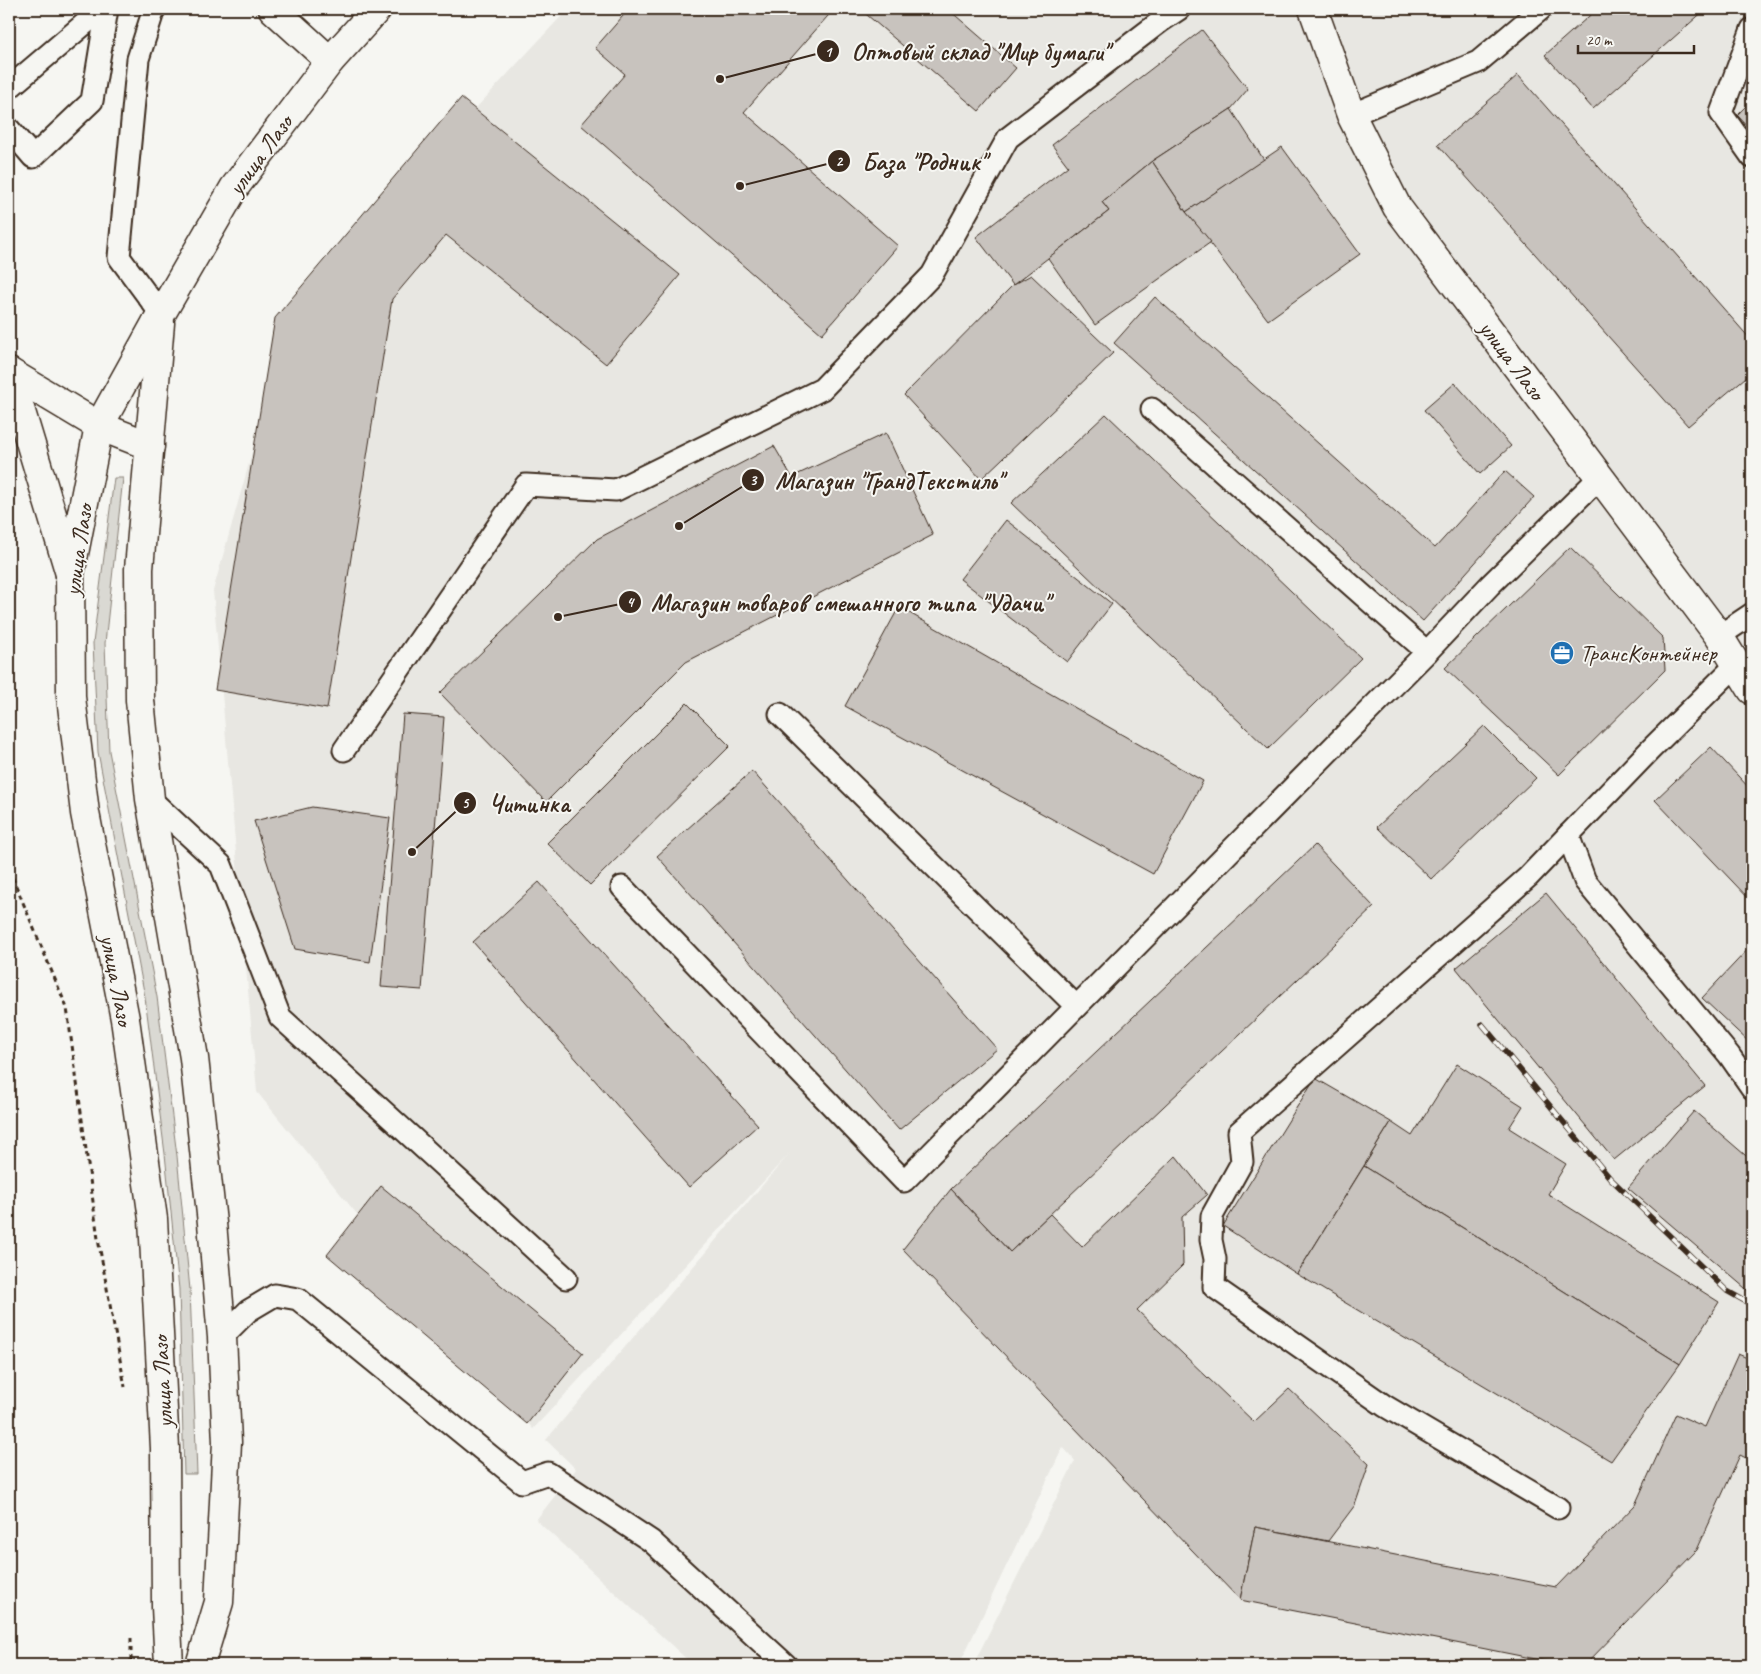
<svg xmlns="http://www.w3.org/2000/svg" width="1761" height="1674" viewBox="0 0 1761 1674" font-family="Caveat,sans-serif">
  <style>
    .built { fill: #e8e7e2 }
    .green { fill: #dad9d3; stroke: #8a8278 }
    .building { fill: #c8c3be; stroke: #3b2a1e }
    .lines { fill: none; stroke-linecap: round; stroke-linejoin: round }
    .lane-casing { stroke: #3b2a1e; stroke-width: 25 }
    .street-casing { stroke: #3b2a1e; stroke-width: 31 }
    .secondary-casing { stroke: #3b2a1e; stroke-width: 31 }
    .path { stroke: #3b2a1e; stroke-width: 3; stroke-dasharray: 5 4; stroke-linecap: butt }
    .lane { stroke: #f6f6f2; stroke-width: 21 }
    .street { stroke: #f6f6f2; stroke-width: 28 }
    .secondary { stroke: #f6f6f2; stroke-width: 28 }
    .rail-casing { stroke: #3b2a1e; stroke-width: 5.5 }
    .rail { stroke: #f6f6f2; stroke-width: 4; stroke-dasharray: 11; stroke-linecap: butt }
    .labels { text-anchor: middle; stroke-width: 4; stroke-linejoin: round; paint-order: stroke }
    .street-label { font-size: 24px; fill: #3b2a1e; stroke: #f6f6f2 }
    .poi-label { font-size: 24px; fill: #3b2a1e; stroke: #f6f6f2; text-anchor: start }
    .leader { fill: none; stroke: #3b2a1e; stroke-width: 2 }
    .callout-dot { fill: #3b2a1e; stroke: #f6f6f2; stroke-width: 2 }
    .mark-label { font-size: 15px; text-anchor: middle; font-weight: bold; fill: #fff }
    .callout-label { font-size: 25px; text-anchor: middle; font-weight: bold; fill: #3b2a1e; stroke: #f6f6f2; stroke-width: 4; stroke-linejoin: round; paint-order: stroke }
  </style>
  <rect width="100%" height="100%" fill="#f6f6f2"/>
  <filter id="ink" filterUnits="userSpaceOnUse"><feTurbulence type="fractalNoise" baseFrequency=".02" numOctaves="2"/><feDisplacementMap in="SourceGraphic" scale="10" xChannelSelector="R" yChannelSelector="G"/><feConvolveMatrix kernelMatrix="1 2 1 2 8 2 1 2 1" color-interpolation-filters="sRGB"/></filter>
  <g filter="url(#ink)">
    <path class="built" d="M568 9H1752V1665H973L1075 1461 1063 1447 959 1665H693L536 1520 576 1469 546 1440 789 1154 533 1429 257 1092 213 591 294 304Z"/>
    <path class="green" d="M114 478H123L105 643 109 751 157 997 177 1156 190 1290 197 1474H184L179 1289 165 1154 145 997 98 752 93 643Z"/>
    <g class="building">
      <path d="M629 9H834L744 112 898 246 822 334 581 125 625 74 595 48Z"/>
      <path d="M860 9H948L1016 68 979 111Z"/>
      <path d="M1597 9H1706L1593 109 1545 55Z"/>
      <path d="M1202 30 1248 89 1231 109 1152 161 1102 202 1109 211 1013 285 976 237 1068 166 1052 145Z"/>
      <path d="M1518 75 1752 341V372L1688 426 1438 145Z"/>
      <path d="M461 98 680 275 606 364 446 235 392 299 327 709 215 690 275 318Z"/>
      <path d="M1752 100V131L1737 115Z"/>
      <path d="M1231 109 1264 160 1186 212 1152 161Z"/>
      <path d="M1282 147 1360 254 1268 320 1186 212Z"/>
      <path d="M1152 161 1186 212 1211 242 1095 325 1048 258 1109 211 1102 202Z"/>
      <path d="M1031 275 1113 353 981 479 904 395 1013 285Z"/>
      <path d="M1155 297 1435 548 1505 471 1534 497 1423 621 1114 343Z"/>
      <path d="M1455 383 1511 446 1480 474 1424 410Z"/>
      <path d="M1106 414 1361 658 1268 749 1011 503Z"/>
      <path d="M886 433 933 535 686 662 546 802 440 693 597 539 774 446 792 477Z"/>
      <path d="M1006 520 1112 604 1067 662 960 579Z"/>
      <path d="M1570 547 1663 638 1665 670 1559 775 1445 668Z"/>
      <path d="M899 607 1203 781 1153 874 845 706Z"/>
      <path d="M687 703 730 746 590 885 547 843Z"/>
      <path d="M403 714 444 717 422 990 381 987Z"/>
      <path d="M1484 726 1536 778 1431 879 1377 827Z"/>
      <path d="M1711 747 1752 791V902L1655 800Z"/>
      <path d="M752 771 997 1049 899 1130 657 856Z"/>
      <path d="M312 807 390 818 370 962 295 949 254 821Z"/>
      <path d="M1315 845 1374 907 1010 1252 951 1189Z"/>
      <path d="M539 882 758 1125 689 1187 473 942Z"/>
      <path d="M1546 893 1705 1086 1614 1160 1456 968Z"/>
      <path d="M1752 945V1045L1702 998Z"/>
      <path d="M1457 1064 1523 1106 1509 1128 1566 1164 1548 1194 1719 1302 1680 1364 1364 1166 1391 1122 1412 1136Z"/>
      <path d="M1315 1078 1391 1122 1297 1274 1223 1226Z"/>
      <path d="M1694 1111 1752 1161V1294L1628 1188Z"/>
      <path d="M1176 1156 1207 1195 1182 1217 1183 1265 1137 1310 1254 1422 1289 1389 1369 1464 1355 1505 1328 1541 1255 1527 1240 1600 903 1249 951 1189 1010 1252 1050 1214 1082 1247Z"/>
      <path d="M1364 1166 1680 1364 1611 1461 1297 1274Z"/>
      <path d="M381 1186 583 1353 527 1424 327 1255Z"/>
      <path d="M1738 1354 1752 1360V1461L1740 1455 1697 1550 1585 1665H1566L1240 1600 1255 1527 1556 1587 1635 1505 1676 1414 1705 1427Z"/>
    </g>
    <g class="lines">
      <g class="lane-casing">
        <g id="lane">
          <path d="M154 9 138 59 119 257 161 314"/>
          <path d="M1752 29 1721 113 1752 157"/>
          <path d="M9 88 102 9"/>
          <path d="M1351 115 1478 62 1541 9"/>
          <path d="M9 129 33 157 92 101 107 9"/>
          <path d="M1152 409 1427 652"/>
          <path d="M1719 636 1752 614"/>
          <path d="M780 714 1076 1006"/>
          <path d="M344 750 526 485 616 490 822 389 932 275 1008 138 1161 21 1179 9"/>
          <path d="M150 799 221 865 280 1017 566 1278"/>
          <path d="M1568 835 1585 881 1729 1055 1752 1088"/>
          <path d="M622 887 904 1181 1427 652 1490 585 1600 477"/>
          <path d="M222 1337 248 1311 275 1295 298 1299 522 1482 548 1473 651 1541 786 1665"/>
          <path d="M1558 1508 1385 1406 1214 1287 1215 1259 1211 1240 1212 1216 1242 1162 1239 1132 1528 877 1651 749 1737 664"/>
        </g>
      </g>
      <g class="street-casing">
        <g id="street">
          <path d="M273 9 330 61"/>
          <path d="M1313 9 1351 115 1397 207 1719 636 1752 690"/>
          <path d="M9 372 70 574"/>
          <path d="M9 372 99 426 150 446"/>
        </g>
      </g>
      <g class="secondary-casing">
        <g id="secondary">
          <path d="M160 323 139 569 140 700 150 799 194 1058 212 1223 222 1337 227 1442 219 1602 200 1665"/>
          <path d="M169 1665 166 1607 165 1448 153 1219 125 1019 85 813 71 697 70 574 99 426 161 314 234 188 330 61 377 9"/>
        </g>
      </g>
      <g class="path">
        <path d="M9 869 67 1008 98 1239 125 1387"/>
        <path d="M131 1638V1665"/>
      </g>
      <use href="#lane" class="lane"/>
      <use href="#street" class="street"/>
      <use href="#secondary" class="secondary"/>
      <g class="rail-casing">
        <path id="rail" d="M1482 1024 1610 1178 1727 1291 1752 1305"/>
      </g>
      <use href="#rail" class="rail"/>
    </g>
  </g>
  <defs>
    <g id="office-disc" transform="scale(1.25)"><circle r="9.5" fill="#1f6fb2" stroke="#f6f6f2"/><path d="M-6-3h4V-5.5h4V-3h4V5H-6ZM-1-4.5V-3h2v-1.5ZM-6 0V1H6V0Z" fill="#fff"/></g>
  </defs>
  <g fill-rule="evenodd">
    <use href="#office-disc" x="1562" y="653"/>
  </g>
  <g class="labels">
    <g class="street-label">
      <text transform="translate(260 155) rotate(-54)" y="8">улица Лазо</text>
      <text transform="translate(1512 360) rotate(53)" y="8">улица Лазо</text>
      <text transform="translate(78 550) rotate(-82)" y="8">улица Лазо</text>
      <text transform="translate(117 980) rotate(79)" y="8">улица Лазо</text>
      <text transform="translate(162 1382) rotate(-93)" y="8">улица Лазо</text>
    </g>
    <g class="poi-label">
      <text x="1580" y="661">ТрансКонтейнер</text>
    </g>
  </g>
  <path class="leader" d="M720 79L828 51M740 186L839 161M679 526L753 480M558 617L630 602M412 852L465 803"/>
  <g class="callout-dot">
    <circle cx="720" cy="79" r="5"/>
    <circle cx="740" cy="186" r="5"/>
    <circle cx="679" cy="526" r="5"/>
    <circle cx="558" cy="617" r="5"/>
    <circle cx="412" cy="852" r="5"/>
    <circle cx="828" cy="51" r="12"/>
    <circle cx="839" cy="161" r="12"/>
    <circle cx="753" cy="480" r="12"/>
    <circle cx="630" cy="602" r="12"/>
    <circle cx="465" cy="803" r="12"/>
  </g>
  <g class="mark-label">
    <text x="828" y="57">1</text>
    <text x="839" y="166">2</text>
    <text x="753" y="485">3</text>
    <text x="630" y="607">4</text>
    <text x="465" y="808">5</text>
  </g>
  <g class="callout-label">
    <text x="980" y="60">Оптовый склад "Мир бумаги"</text>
    <text x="924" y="170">База "Родник"</text>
    <text x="889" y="489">Магазин "ГрандТекстиль"</text>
    <text x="850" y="611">Магазин товаров смешанного типа "Удачи"</text>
    <text x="529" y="812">Читинка</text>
  </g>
  <rect width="1761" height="1674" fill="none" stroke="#f6f6f2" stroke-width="30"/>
  <rect x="15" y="15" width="1731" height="1644" fill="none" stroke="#3b2a1e" stroke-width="2" filter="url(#ink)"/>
  <path d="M1578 45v8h116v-8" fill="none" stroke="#3b2a1e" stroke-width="2.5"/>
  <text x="1586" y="45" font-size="15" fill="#3b2a1e" stroke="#f6f6f2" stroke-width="4" paint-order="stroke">20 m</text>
</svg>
